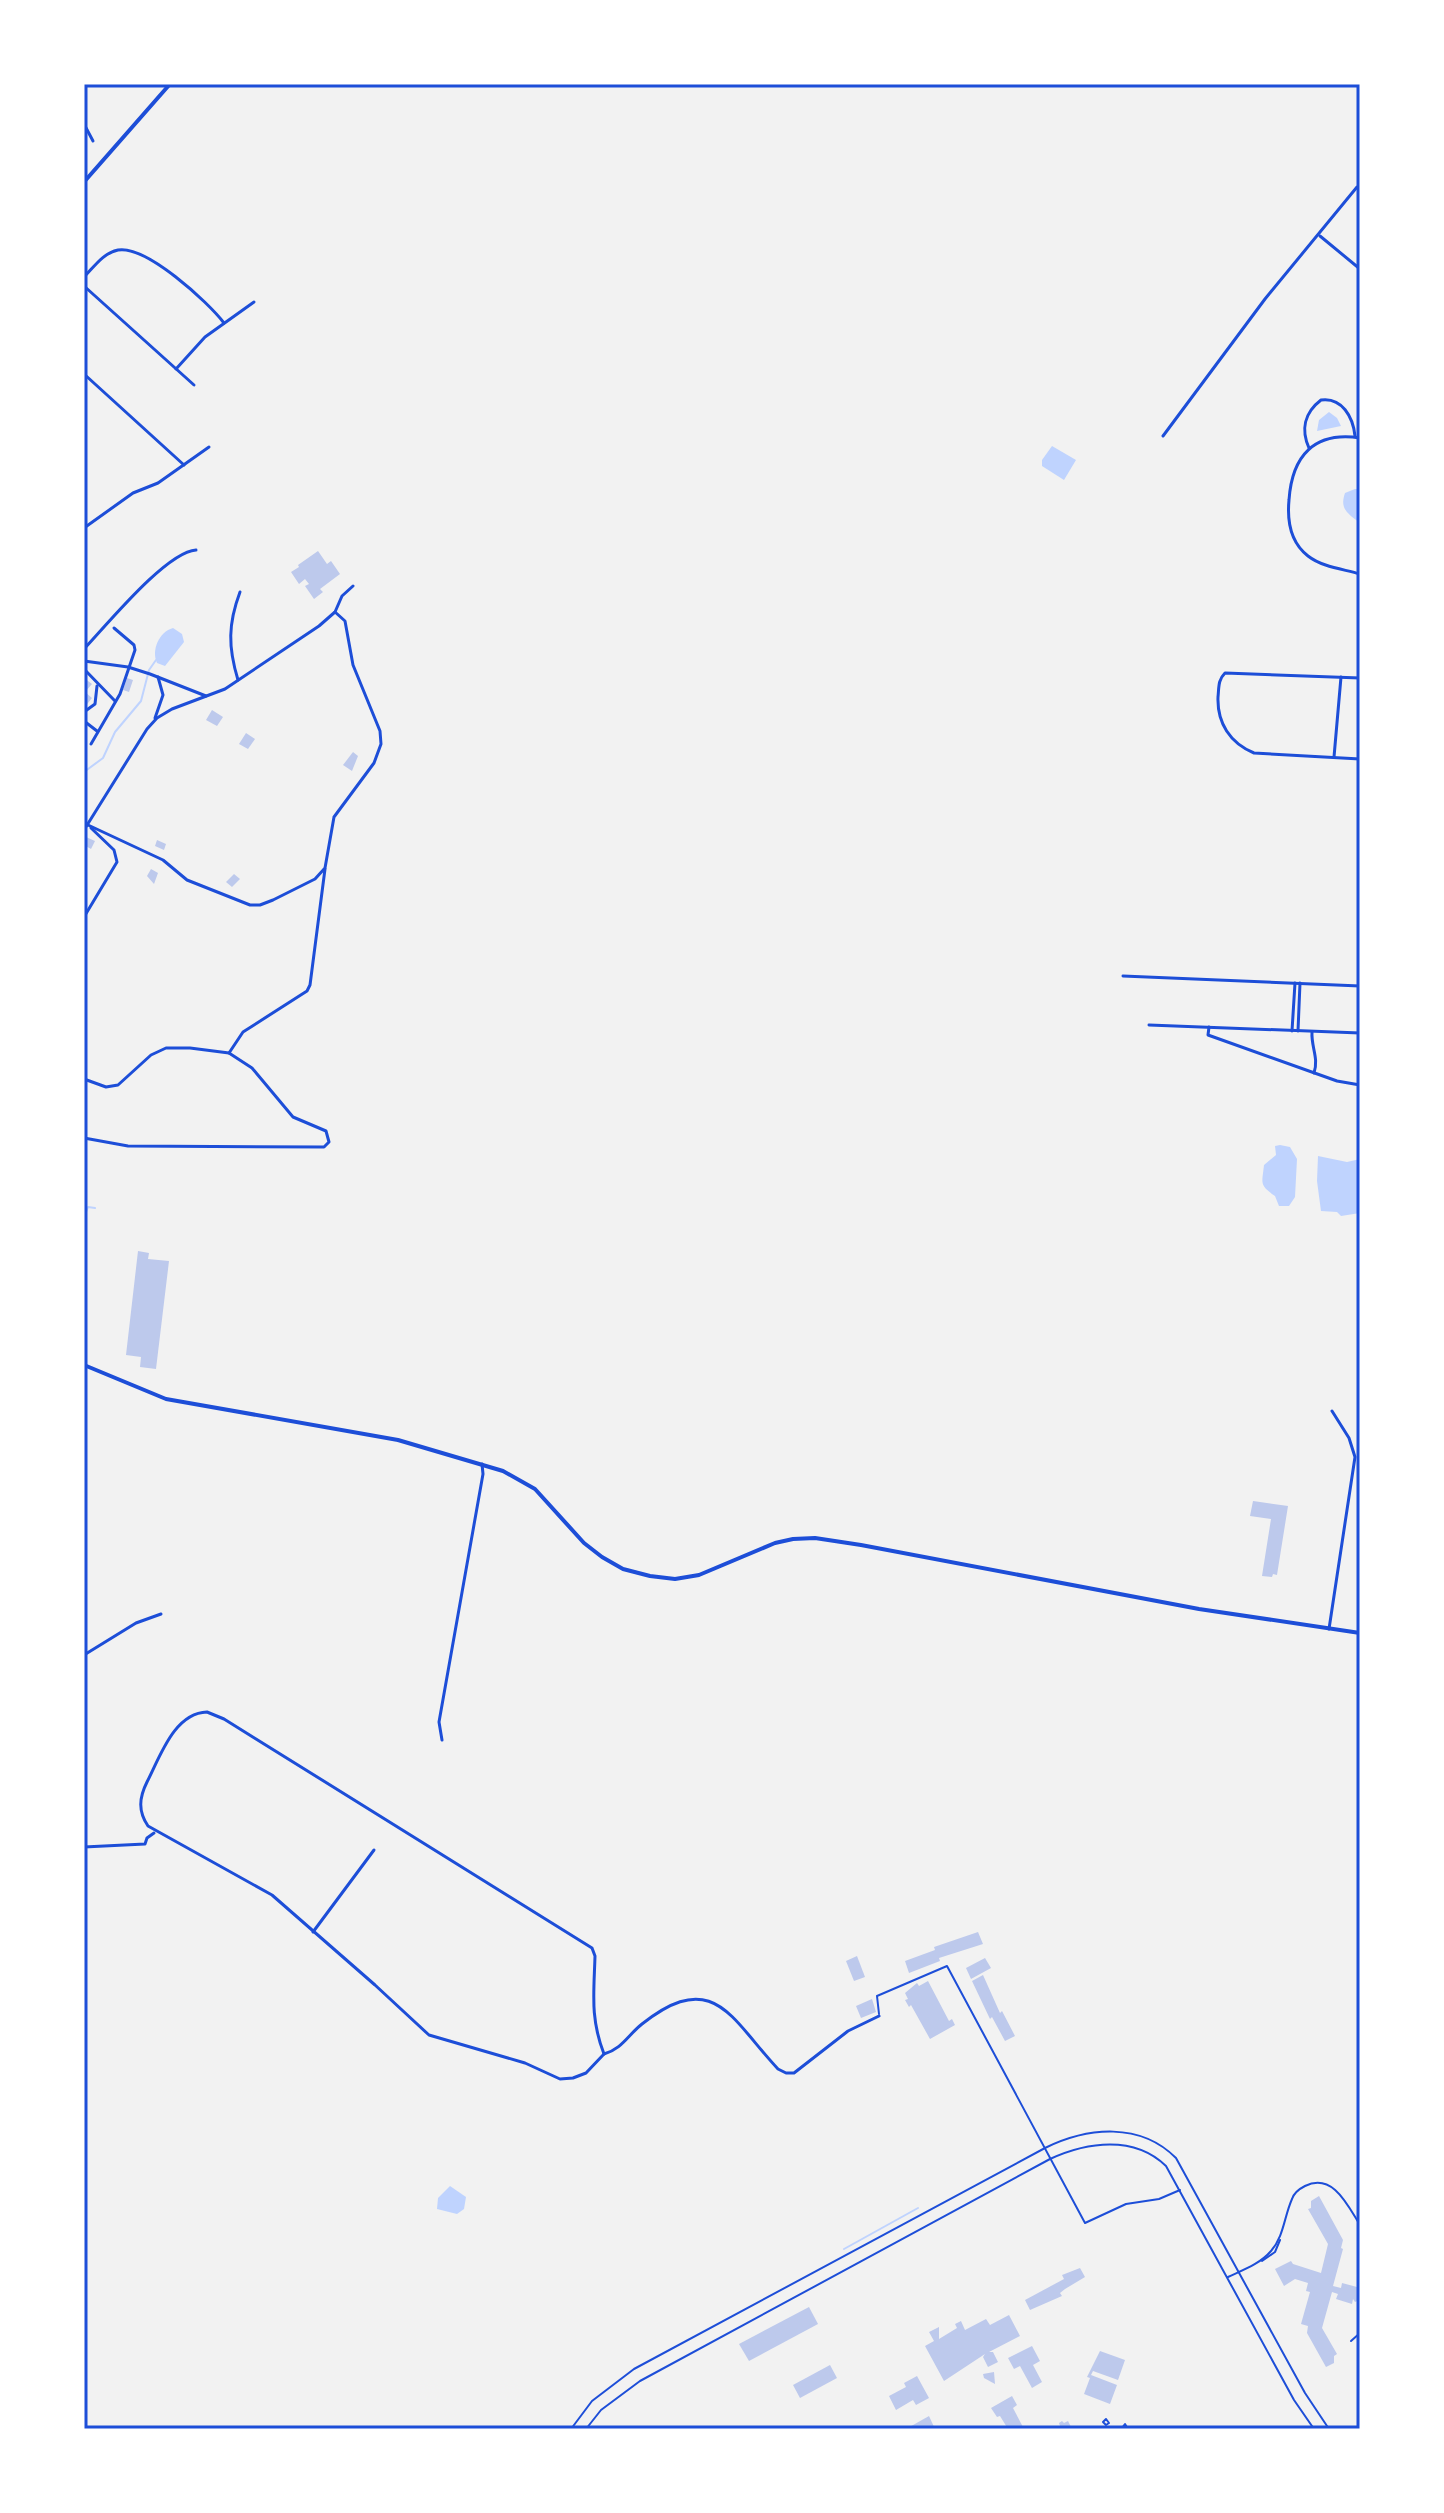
<svg xmlns="http://www.w3.org/2000/svg" width="1444" height="2513" viewBox="0 0 1444 2513" font-family="Quicksand,sans-serif">
  <style>
    .water { fill: #bfd3fe }
    .lines { fill: none; stroke-linecap: round; stroke-linejoin: round }
    .stream { stroke: #bfd3fe; stroke-width: 2 }
    .building { fill: #bdc9ec }
    .service { stroke: #1d4ed8; stroke-width: 2 }
    .pedestrian { stroke: #1d4ed8; stroke-width: 2 }
    .minor { stroke: #1d4ed8; stroke-width: 3 }
    .secondary { stroke: #1d4ed8; stroke-width: 4 }
    .neatline { fill: none; stroke: #1d4ed8; stroke-width: 3 }
  </style>
  <rect width="100%" height="100%" fill="#f2f2f2"/>
  <g class="water">
    <path d="M1329 412 1337 418 1341 426 1317 431 1319 420Z"/>
    <path d="M1052 446 1076 460 1064 480 1042 466V460Z"/>
    <path d="M1355 489H1360V523C1349 514 1339 510 1345 493Z"/>
    <path d="M173 628 182 634 184 642 165 666 157 663C151 650 159 632 173 628Z"/>
    <path d="M1280 1145 1290 1147 1297 1159 1295 1197 1289 1206H1279L1275 1196C1259 1185 1262 1184 1264 1165L1276 1155 1275 1146Z"/>
    <path d="M1318 1156 1347 1162 1360 1159V1213L1341 1216 1337 1212 1321 1211 1317 1181Z"/>
    <path d="M450 2186 466 2197 464 2209 457 2214 437 2209 438 2198Z"/>
  </g>
  <g class="lines">
    <g class="stream">
      <path d="M84 772 103 758 115 732 141 701 149 670 156 660"/>
      <path d="M84 1217 88 1207 95 1208"/>
      <path d="M844 2249 918 2208"/>
    </g>
  </g>
  <g class="building">
    <path d="M318 551 327 564 331 561 340 574 320 589 323 592 314 599 305 586 309 584 305 579 299 584 291 572 299 567 298 565Z"/>
    <path d="M84 678 92 684 85 692 92 698 84 708Z"/>
    <path d="M127 678 133 680 129 692 123 690Z"/>
    <path d="M212 710 223 717 217 726 206 720Z"/>
    <path d="M246 733 255 739 248 749 239 744Z"/>
    <path d="M353 752 358 756 352 771 343 765Z"/>
    <path d="M86 837 95 841 91 849 84 845Z"/>
    <path d="M157 840 166 844 164 850 155 846Z"/>
    <path d="M151 869 158 873 154 884 147 876Z"/>
    <path d="M234 874 240 879 232 887 226 882Z"/>
    <path d="M138 1251 149 1253 148 1259 169 1261 156 1369 140 1367 141 1357 126 1355Z"/>
    <path d="M1253 1501 1288 1506 1277 1575 1273 1574 1272 1577 1262 1576 1271 1519 1250 1516Z"/>
    <path d="M978 1932 983 1944 939 1958 940 1961 909 1973 905 1961 935 1950 934 1947Z"/>
    <path d="M857 1956 865 1977 854 1981 846 1961Z"/>
    <path d="M985 1958 991 1968 971 1979 966 1968Z"/>
    <path d="M983 1975 1000 2013 1002 2011 1015 2036 1005 2041 992 2017 990 2019 972 1981Z"/>
    <path d="M928 1981 949 2021 952 2019 955 2025 930 2039 911 2005 909 2007 905 2000 908 1999 905 1993 917 1983 919 1986Z"/>
    <path d="M872 1999 876 2012 861 2018 856 2006Z"/>
    <path d="M1319 2196 1343 2240 1341 2248 1343 2249 1333 2286 1341 2288 1342 2283 1357 2287 1358 2292 1360 2287V2300L1355 2302 1353 2299 1352 2304 1336 2299 1338 2294 1332 2292 1322 2328 1337 2354 1334 2356V2363L1326 2367 1307 2333 1308 2326 1301 2324 1310 2292 1306 2291 1308 2283 1295 2279 1284 2286 1275 2269 1291 2261 1293 2264 1321 2273 1328 2244 1308 2209 1311 2208V2201Z"/>
    <path d="M1080 2268 1085 2277 1065 2289 1060 2293 1062 2296 1030 2310 1025 2300 1064 2279 1062 2275Z"/>
    <path d="M809 2307 818 2324 749 2361 739 2344Z"/>
    <path d="M1009 2315 1020 2336 989 2352H993L998 2362 988 2367 983 2357 985 2354 944 2381 925 2346 934 2341 929 2332 939 2327V2339L957 2328 955 2324 961 2321 965 2330 986 2319 990 2325Z"/>
    <path d="M1032 2346 1040 2361 1033 2365 1042 2382 1032 2388 1020 2366 1014 2369 1008 2358Z"/>
    <path d="M1100 2351 1125 2360 1118 2380 1093 2371 1091 2375 1117 2385 1110 2404 1084 2394 1090 2378 1087 2377Z"/>
    <path d="M830 2365 837 2378 800 2398 793 2385Z"/>
    <path d="M994 2372 995 2384 984 2378 983 2374Z"/>
    <path d="M917 2376 929 2398 916 2405 913 2400 896 2410 889 2396 906 2387 904 2383Z"/>
    <path d="M1012 2396 1017 2405 1013 2408 1024 2429H1008L1000 2416 997 2417 991 2408Z"/>
    <path d="M929 2416 935 2429H906Z"/>
    <path d="M1062 2421 1064 2423 1068 2421 1072 2429H1054L1060 2426 1059 2423Z"/>
  </g>
  <g class="lines">
    <g class="service">
      <path d="M879 2014 877 1996 947 1966 1085 2223 1126 2204 1159 2199 1180 2190"/>
      <path d="M1262 2261 1275 2252 1280 2240"/>
      <path d="M1228 2277C1243 2270 1260 2264 1271 2251 1284 2236 1284 2217 1292 2199 1294 2193 1299 2189 1305 2186 1333 2172 1348 2206 1360 2225"/>
      <path d="M1351 2341 1360 2333"/>
      <path d="M571 2429 592 2401 634 2369 1045 2148C1088 2127 1140 2122 1176 2158L1305 2393 1329 2429"/>
      <path d="M586 2429 601 2410 640 2381 1050 2159C1087 2142 1134 2135 1166 2166L1294 2400 1314 2429"/>
    </g>
    <g class="pedestrian">
      <path d="M1106 2419 1109 2423 1106 2425 1103 2422Z"/>
      <path d="M1121 2429 1125 2424 1128 2429"/>
    </g>
    <g class="minor">
      <path d="M84 124 93 141"/>
      <path d="M1320 236 1360 269"/>
      <path d="M84 277C94 267 103 253 118 250 146 245 208 302 224 323"/>
      <path d="M84 286 194 385"/>
      <path d="M176 369 205 337 254 302"/>
      <path d="M84 374 184 465"/>
      <path d="M1163 436 1265 299 1357 187"/>
      <path d="M1360 438C1314 431 1292 456 1289 500 1287 521 1290 542 1308 556 1322 567 1343 569 1360 574"/>
      <path d="M1309 448C1301 430 1304 413 1321 400 1342 397 1353 417 1355 436"/>
      <path d="M84 528 133 493 158 483 209 447"/>
      <path d="M1360 577V590"/>
      <path d="M84 649C106 626 166 552 196 550"/>
      <path d="M84 661 128 667 150 674 206 696"/>
      <path d="M84 669 115 701"/>
      <path d="M1360 678 1225 673C1218 680 1219 687 1218 697 1217 723 1230 743 1254 753L1360 759"/>
      <path d="M238 680C228 647 228 624 240 592"/>
      <path d="M84 712 95 704 97 686"/>
      <path d="M155 718 163 695 158 677"/>
      <path d="M84 721 97 731"/>
      <path d="M91 744 120 694 135 650 134 645 114 628"/>
      <path d="M1334 757 1341 677"/>
      <path d="M88 825 163 860 187 880 250 905H260L273 900 315 879 325 868 334 817 374 763 381 744 380 731 353 665 345 621 335 612"/>
      <path d="M84 830 147 729 157 718 172 709 225 689 319 626 335 612 342 596 353 586"/>
      <path d="M84 917 117 862 114 850 91 828"/>
      <path d="M1123 976 1360 986"/>
      <path d="M1149 1025 1360 1033"/>
      <path d="M1209 1027 1208 1035 1337 1081 1360 1085"/>
      <path d="M1292 1031 1295 983"/>
      <path d="M1298 1031 1300 983"/>
      <path d="M1312 1032C1311 1047 1319 1058 1314 1073"/>
      <path d="M229 1053 243 1032 307 991 310 985 325 869"/>
      <path d="M84 1079 106 1087 118 1085 151 1055 166 1048H190L229 1053 252 1068 293 1117 326 1131 329 1142 324 1147 128 1146 84 1138"/>
      <path d="M1329 1629 1355 1457 1349 1438 1332 1411"/>
      <path d="M84 1655 136 1623 161 1614"/>
      <path d="M207 1712 224 1719 592 1948 595 1956C594 1993 590 2018 604 2054L586 2073 573 2078 560 2079 525 2063 429 2035 375 1985 272 1895 148 1826C138 1811 139 1798 147 1782 160 1757 174 1713 207 1712Z"/>
      <path d="M442 1740 439 1722 483 1474 482 1464"/>
      <path d="M84 1847 145 1844 147 1838 154 1833"/>
      <path d="M313 1932 374 1850"/>
      <path d="M604 2054C622 2049 628 2035 642 2024 714 1967 731 2019 778 2069L786 2073H794L848 2031 879 2016"/>
    </g>
    <g class="secondary">
      <path d="M84 182 170 84"/>
      <path d="M84 1365 166 1399 398 1440 503 1471 535 1489 584 1543 602 1557 623 1569 650 1576 675 1579 699 1575 775 1543 793 1539 815 1538 861 1545 1199 1609 1360 1633"/>
    </g>
  </g>
  <rect width="1444" height="2513" fill="none" stroke="#ffffff" stroke-width="172"/>
  <rect x="86" y="86" width="1272" height="2341" class="neatline"/>
</svg>
